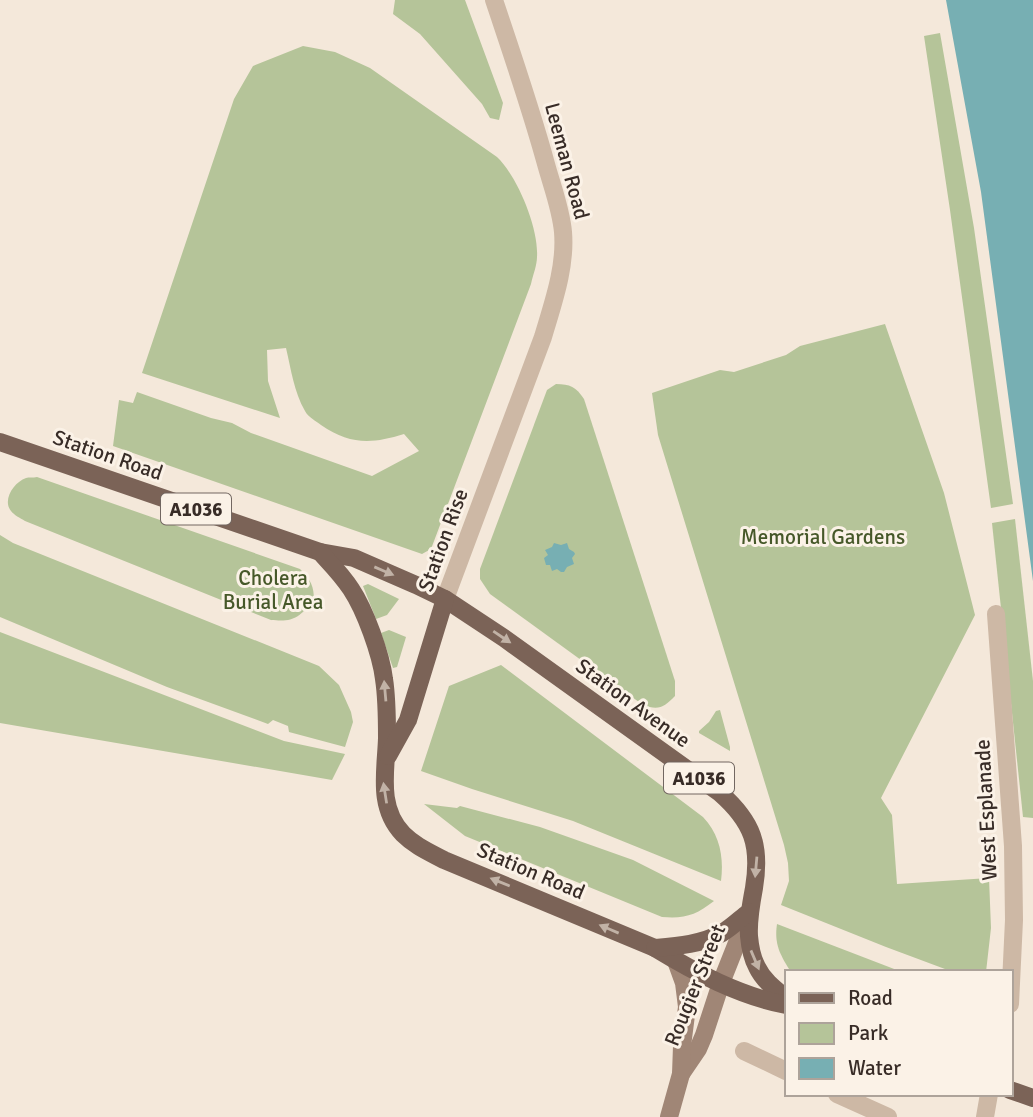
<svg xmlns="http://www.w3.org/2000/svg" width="1033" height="1117" viewBox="0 0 1033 1117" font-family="Signika,sans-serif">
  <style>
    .green { fill: #b5c499 }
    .water { fill: #77afb3 }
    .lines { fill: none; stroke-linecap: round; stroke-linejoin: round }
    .minor { stroke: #cdb8a5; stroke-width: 18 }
    .tertiary { stroke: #cdb8a5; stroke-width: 18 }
    .secondary { stroke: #a08676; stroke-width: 18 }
    .primary { stroke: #7b6357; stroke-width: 18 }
    .oneway { fill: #c1b2a6 }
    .labels { text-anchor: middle; stroke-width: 6; stroke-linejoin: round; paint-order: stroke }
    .shield { fill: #fbf2e7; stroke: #726761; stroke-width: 2 }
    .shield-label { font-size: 19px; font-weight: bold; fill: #382c27 }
    .street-label { font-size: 21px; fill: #382c27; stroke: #fbf2e7 }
    .park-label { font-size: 21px; fill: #465829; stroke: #fbf2e7 }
  </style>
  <rect width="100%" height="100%" fill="#f4e8da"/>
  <g class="green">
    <path d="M395 0H465L503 103 499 120 490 118 482 104 420 34 393 14Z"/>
    <path d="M940 33 974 228 1013 504 991 508 950 210 924 36Z"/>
    <path d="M303 46 335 52 370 68 497 157C517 176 539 228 537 257 537 265 533 275 531 284L431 549 422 554 113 446 119 400 133 403 137 392 211 418 232 423 251 433 372 476 419 451 404 434C372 444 350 445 321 425 316 421 308 417 305 411 294 392 291 369 286 348L267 350 268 381 280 418 142 373 234 99 253 66Z"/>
    <path d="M885 324 944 493 975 615 881 798 892 815 897 884 989 878 991 928 986 972H953L886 947 781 905 789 881 788 863 784 845 658 435 652 393 720 370 734 372 786 355 800 346Z"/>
    <path d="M556 384C570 384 576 387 584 399L675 681V696C664 707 659 711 643 705L490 594 480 579V569L547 390Z"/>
    <path d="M37 477 300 569C311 580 314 586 314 601 297 618 295 622 271 620L25 521C20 518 14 515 11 511 2 500 14 482 26 478 29 477 33 478 37 477Z"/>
    <path d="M1015 519 1033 681V818L1023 817 992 523Z"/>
    <path d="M0 535 13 543 319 666 339 685 351 712 353 722 345 747 289 732 288 726 273 720 268 724 167 687 0 617Z"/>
    <path d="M368 584 399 599 387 615 376 619 363 586Z"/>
    <path d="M389 630 406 637 397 667 393 668 381 633Z"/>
    <path d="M0 632 284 741 345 754 332 780 0 723Z"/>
    <path d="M501 665 703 817C720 835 724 857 721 881L573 821 472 789 421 771 449 686Z"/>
    <path d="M720 710 730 747V751L699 733V731L709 722 716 711Z"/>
    <path d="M424 804 457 808 460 806 540 827 633 860 714 901C696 915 685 919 662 917L465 836Z"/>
    <path d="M777 924 902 972H791C780 955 774 944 777 924Z"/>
  </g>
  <g class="water">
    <path d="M946 0H1033V581L981 192Z"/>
    <path d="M554 543 561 545 567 543 569 549 574 552 575 554 572 558 574 564 567 567 564 572H561L557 569 552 571 550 565H546L544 558 548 555 545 550 552 547Z"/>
  </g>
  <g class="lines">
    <g class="minor">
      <path d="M996 614 1013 846 1014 920 1010 1004"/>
      <path d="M744 1051 786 1071"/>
      <path d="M837 1094 888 1117"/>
      <path d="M985 1117 989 1094"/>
    </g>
    <path class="tertiary" d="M445 599 543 337C553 303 566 267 563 232 561 209 552 186 546 164 531 109 512 54 494 0"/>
    <g class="secondary">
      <path d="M681 1074 698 1049 704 1035 721 983 748 915"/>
      <path d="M669 1117 681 1074 682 1046 687 1007 684 983 676 961"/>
    </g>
    <g class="primary">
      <path d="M0 442 320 552 354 558 416 585 445 599 504 638 720 793C753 822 761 846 754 888 751 904 748 920 749 936 750 947 752 958 757 967 763 980 775 989 786 998"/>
      <path d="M320 552C331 564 342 575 351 589 365 610 381 654 384 679 387 698 387 718 387 738 386 771 377 807 403 834 415 846 429 852 444 860L655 948C696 973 740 996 786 1005"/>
      <path d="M388 756 408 720 445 599"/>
      <path d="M655 948C678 946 702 944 722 933 732 927 740 919 749 912"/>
      <path d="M1010 1090 1033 1098"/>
    </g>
  </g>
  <defs><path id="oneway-solid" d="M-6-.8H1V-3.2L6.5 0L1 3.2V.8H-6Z" transform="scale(1.75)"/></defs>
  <g class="oneway">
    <use href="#oneway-solid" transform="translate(384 571) rotate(23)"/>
    <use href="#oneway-solid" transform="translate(502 637) rotate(34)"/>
    <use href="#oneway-solid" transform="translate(385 691) rotate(-95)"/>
    <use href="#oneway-solid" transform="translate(385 793) rotate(-99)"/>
    <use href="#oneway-solid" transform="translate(756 867) rotate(95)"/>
    <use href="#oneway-solid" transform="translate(500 882) rotate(-158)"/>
    <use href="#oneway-solid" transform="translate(609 929) rotate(-157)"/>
    <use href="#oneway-solid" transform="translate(755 960) rotate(67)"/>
  </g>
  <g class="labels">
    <g class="shield">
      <rect x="161" y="493.5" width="70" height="31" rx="5"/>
      <rect x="664" y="762.5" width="70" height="31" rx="5"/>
    </g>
    <g class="shield-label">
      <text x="196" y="516">A1036</text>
      <text x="699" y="785">A1036</text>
    </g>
    <g class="street-label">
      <text transform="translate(567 161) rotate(75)" y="7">Leeman Road</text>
      <text transform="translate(108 455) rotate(19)" y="7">Station Road</text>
      <text transform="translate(443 540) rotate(-70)" y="7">Station Rise</text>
      <text transform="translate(633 703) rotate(36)" y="7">Station Avenue</text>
      <text transform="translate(986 810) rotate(-93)" y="7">West Esplanade</text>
      <text transform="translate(531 871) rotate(23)" y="7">Station Road</text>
      <text transform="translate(695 985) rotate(-68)" y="7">Rougier Street</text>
    </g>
    <g class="park-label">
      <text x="823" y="544">Memorial Gardens</text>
      <text x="273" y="585">Cholera<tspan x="273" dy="24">Burial Area</tspan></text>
    </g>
  </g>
  <rect x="785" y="970" width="228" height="126" fill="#fbf2e7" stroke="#ada39a" stroke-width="2"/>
  <rect x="799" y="993" width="35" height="10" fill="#7b6357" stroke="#ada39a" stroke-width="2"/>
  <text x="848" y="1005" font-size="21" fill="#382c27">Road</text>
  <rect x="799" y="1023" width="35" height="21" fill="#b5c499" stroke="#ada39a" stroke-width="2"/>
  <text x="848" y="1040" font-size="21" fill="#382c27">Park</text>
  <rect x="799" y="1058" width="35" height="21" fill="#77afb3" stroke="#ada39a" stroke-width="2"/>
  <text x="848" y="1075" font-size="21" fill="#382c27">Water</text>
</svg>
